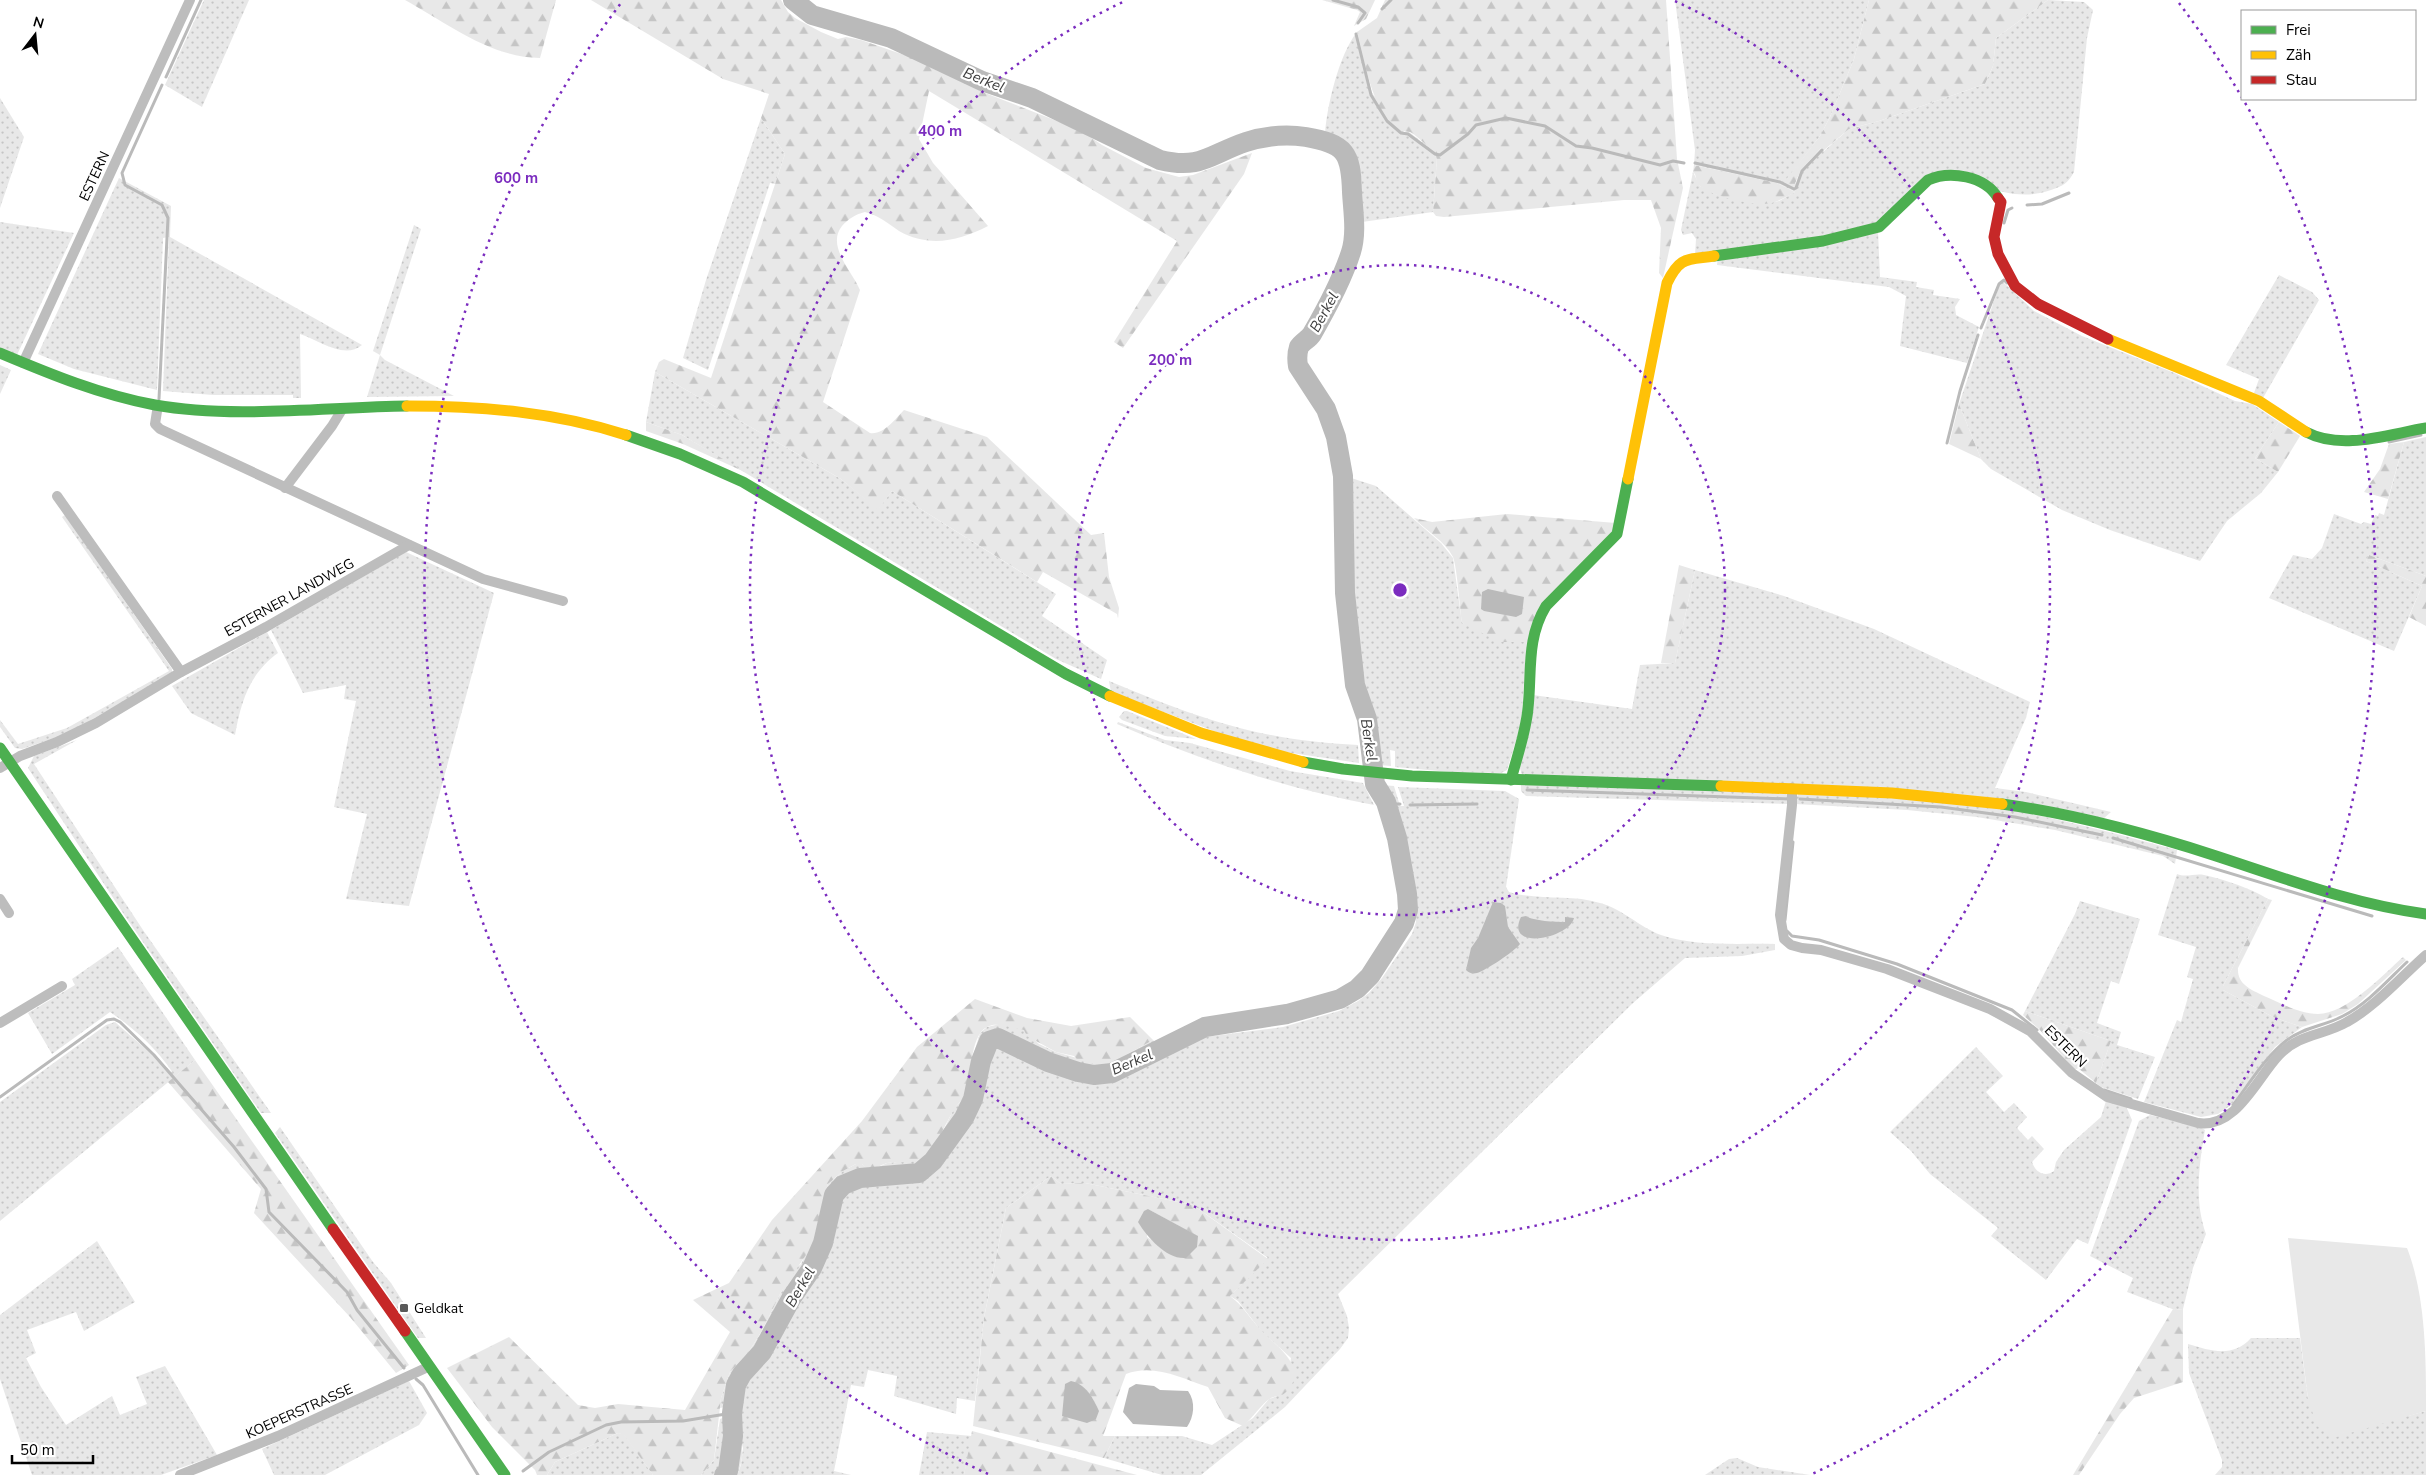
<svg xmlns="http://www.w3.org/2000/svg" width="2426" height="1475" viewBox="0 0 2426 1475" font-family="'Nunito Sans',sans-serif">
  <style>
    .grass { fill: url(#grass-dots) }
    .forest { fill: url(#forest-firs); fill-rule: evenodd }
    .garden { fill: #e8e8e8 }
    .water { fill: #bababa }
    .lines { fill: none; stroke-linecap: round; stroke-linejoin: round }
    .stream { stroke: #bababa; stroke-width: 3 }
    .river { stroke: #bababa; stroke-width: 20 }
    .street { stroke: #bdbdbd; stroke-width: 10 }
    .fast { stroke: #4caf50; stroke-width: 11 }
    .slow { stroke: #ffc107; stroke-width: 11 }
    .jam { stroke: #c62828; stroke-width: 11 }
    .ring { fill: none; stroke: #7b2cbf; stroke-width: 2.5; stroke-dasharray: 2.5 5 }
    .poi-dot { fill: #595959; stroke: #fff; stroke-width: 2 }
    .labels { text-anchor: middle; stroke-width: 4.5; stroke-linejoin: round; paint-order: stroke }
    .street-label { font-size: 14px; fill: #000; stroke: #fff }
    .poi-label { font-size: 14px; fill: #000; stroke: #fff; text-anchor: start }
    .water-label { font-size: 15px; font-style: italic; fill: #3e3e3e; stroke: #fff }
    .centre { fill: #7b2cbf; stroke: #fff; stroke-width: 2.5 }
    .ring-label { font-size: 15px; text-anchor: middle; font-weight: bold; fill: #7b2cbf; stroke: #fff; stroke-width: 4.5; stroke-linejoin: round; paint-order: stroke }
  </style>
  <defs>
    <pattern id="grass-dots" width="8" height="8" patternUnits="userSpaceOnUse" patternTransform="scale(1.25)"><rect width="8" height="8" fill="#e8e8e8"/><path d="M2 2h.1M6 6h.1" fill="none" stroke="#c5c5c5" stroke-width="1.8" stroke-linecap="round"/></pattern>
    <pattern id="forest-firs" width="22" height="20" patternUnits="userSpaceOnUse" patternTransform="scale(1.25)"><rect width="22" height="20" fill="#e8e8e8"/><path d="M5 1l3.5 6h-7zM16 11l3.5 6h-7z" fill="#c5c5c5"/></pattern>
  </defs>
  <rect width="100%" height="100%" fill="#fff"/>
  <g class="grass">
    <path d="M204 0H249L202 107 165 85Z"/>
    <path d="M1675 0H1869L1854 59 1830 117 1820 136 1785 182 1790 184 1796 183 1801 170 1821 148 1824 151 1849 129 1879 121 1985 84 1993 66 1996 38 2048 0 2084 2 2093 10 2087 38 2074 172C2068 183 2063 186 2051 190 2014 203 1981 185 1947 171L1877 225 1842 235 1695 255 1696 239 1692 233 1683 235 1681 230 1693 172 1700 186 1715 194 1763 204 1779 201 1795 192 1777 183 1694 165 1695 150Z"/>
    <path d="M1357 32 1372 93 1404 132H1409L1435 152 1437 158 1433 212 1362 222C1361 198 1367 161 1346 144 1341 139 1332 137 1325 134 1327 105 1339 55 1357 32Z"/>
    <path d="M0 98 24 137 0 208Z"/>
    <path d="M761 118 785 154 775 184 770 183 708 370 683 358 706 280Z"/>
    <path d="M119 178 171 206 170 237 362 345C344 360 319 340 300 334L301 398H293V395H213L163 391 169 237 163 238 157 390 74 369 38 354Z"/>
    <path d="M0 222 74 233 17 355 0 348Z"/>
    <path d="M414 225 421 229 380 355 385 360 454 396 367 397 380 355 373 351Z"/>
    <path d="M1878 231 1880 277 1917 282 1916 287 1934 290 1933 295 1960 299 1955 307 1956 315 1979 327 1967 363 1900 346 1906 296 1889 287 1717 265 1718 257Z"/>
    <path d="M2279 275 2312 292 2319 300 2263 398 2254 393 2259 379 2226 365Z"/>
    <path d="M2003 282 2034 311 2082 336 2172 372 2235 401 2252 404 2279 422 2255 458 2278 472 2261 493 2227 521 2200 561 2110 530 2062 510 1991 469 1981 459 1959 404 1999 286Z"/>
    <path d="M0 365 11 370 0 394Z"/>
    <path d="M655 372 841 479 878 509 892 491 1056 594 1042 616 1107 660 1101 679 1056 659 682 435 646 422Z"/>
    <path d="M2426 437V576L2369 555 2366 561 2422 586 2394 651 2269 598 2293 555 2312 559 2322 548 2334 514 2361 524 2364 522 2371 524 2375 515 2378 516 2379 513 2384 515 2404 442Z"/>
    <path d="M1348 477 1376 486 1441 543 1453 558 1462 623 1527 642 1521 724 1507 770 1501 773 1450 772 1395 767V751L1390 750 1391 766 1379 765 1371 703 1359 678 1349 582 1348 562 1354 536Z"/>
    <path d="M65 515 172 669V674L66 734 22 749 15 748 0 727V720L18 744 67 728 169 671 62 517Z"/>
    <path d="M406 552 494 593 409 906 346 899 367 814 334 807 356 701 344 699 346 685 303 693 271 630Z"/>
    <path d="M1695 570 1784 596 1874 629 2030 702 2026 718 1995 788 2026 792 2111 812 2103 819 2062 809 1522 775 1519 765 1533 695 1632 709 1640 665 1675 663Z"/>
    <path d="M267 632 278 653C249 674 241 702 235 735L191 713 172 686Z"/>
    <path d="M1109 681C1197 718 1261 741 1358 745L1359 763 1285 752 1235 739 1111 692Z"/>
    <path d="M1124 711H1127L1196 739 1165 736 1122 720 1119 717Z"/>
    <path d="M1118 722 1165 740 1190 743 1290 771 1363 783 1374 805C1285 788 1199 760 1117 724Z"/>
    <path d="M77 740 34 764 143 930 271 1113H261L125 916 28 768 34 756Z"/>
    <path d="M1381 785 1394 786 1400 806H1404L1398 787 1505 791 1519 799 1506 887 1509 892C1539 901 1571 894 1600 903 1623 909 1639 927 1661 935 1696 947 1739 943 1775 944V950L1742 956 1685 958 1633 1003 1338 1294 1347 1316 1349 1328 1348 1338 1340 1349 1285 1407 1201 1475H1162L1104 1458 1115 1436H1182L1212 1445 1253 1418 1269 1399 1285 1393 1291 1358 1261 1331 1238 1301 1230 1296 1268 1258 1193 1205 1085 1183 1061 1184 1051 1176 1006 1208 984 1318 975 1401 957 1398 956 1414 894 1396 897 1376 868 1370 864 1387 851 1385 834 1471 851 1475H737L741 1465 743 1448 735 1423 739 1387 765 1355 798 1293 816 1270 827 1247 839 1196C860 1176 885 1182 911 1178 940 1173 970 1122 979 1096 985 1079 984 1061 993 1045L998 1043 1021 1055 1080 1077 1112 1078 1197 1038 1283 1027 1339 1011 1358 1001 1369 993 1382 978 1412 934 1416 922 1413 911 1414 896 1403 836 1394 803Z"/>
    <path d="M1521 785 1785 793 1789 797V804L1526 796 1521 791Z"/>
    <path d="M1798 794C1872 797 1948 799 2021 812 2074 822 2125 836 2177 850L2175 864 2163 856 2055 830 1977 817 1907 810 1795 804Z"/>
    <path d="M2177 874C2186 878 2195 873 2204 875 2226 880 2250 888 2268 899L2223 986V990L2273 1017 2302 1027 2275 1047 2231 1105 2218 1114 2201 1117 2144 1102 2177 1020 2181 1022 2193 979 2187 977 2196 947 2158 935Z"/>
    <path d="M2080 901 2140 919 2119 984 2111 981 2097 1023 2121 1032 2117 1045 2155 1057 2138 1099 2101 1087 2096 1083 2111 1041 2025 1011 2075 914Z"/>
    <path d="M118 947 195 1060 0 1221V1102L106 1025 115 1022 173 1073C156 1048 135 1029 110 1012L52 1054 28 1013 75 985 72 979Z"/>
    <path d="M1000 1024 1025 1030 1039 1044 1056 1052 1098 1064H1110L1153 1040 1159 1045C1143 1053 1127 1064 1111 1069 1078 1078 1028 1047 999 1034L987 1038 980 1051 972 1092 966 1107 933 1157 912 1170 852 1176 842 1182 833 1191 819 1244 809 1266 793 1287 758 1351 738 1372 732 1384 729 1406 720 1408 721 1398 730 1372 748 1353 763 1329 781 1292 794 1269 801 1264 817 1230 828 1184 843 1171 856 1164H862L870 1171 887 1163 918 1160 940 1138 954 1108 965 1097 969 1069 980 1033 987 1027Z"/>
    <path d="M1976 1047 2003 1076 1986 1092 2004 1112 2014 1103 2027 1117 2017 1128 2028 1140 2032 1136 2044 1149 2032 1162C2035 1172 2045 1178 2054 1171L2056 1162 2064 1150 2101 1117 2106 1101 2126 1106 2132 1120 2088 1244 2077 1239 2046 1280 1991 1236 1998 1228 1930 1174 1911 1151 1890 1132Z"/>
    <path d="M2150 1115 2200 1127 2205 1130C2199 1165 2194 1201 2206 1234L2193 1268 2183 1309 2175 1310 2127 1292 2133 1278 2090 1256 2139 1121Z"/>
    <path d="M280 1127 373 1262 391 1283 426 1338H418L275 1133Z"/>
    <path d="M97 1241 135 1302 84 1331 76 1312 27 1330 36 1353 26 1358 41 1387 66 1425 112 1396 120 1415 147 1404 136 1377 165 1366 217 1455 161 1475H32L0 1379V1315Z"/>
    <path d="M2251 1338H2300L2308 1399 2408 1416 2426 1411V1475H2215L2222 1467V1460L2189 1373 2188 1344C2211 1351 2233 1358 2251 1338Z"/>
    <path d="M409 1381 427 1413 419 1425 325 1475H274L262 1449Z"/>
    <path d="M725 1417 728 1435 723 1467 716 1475H701L714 1460 720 1419Z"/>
    <path d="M927 1432 972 1436 964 1475H919Z"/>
    <path d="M618 1433 624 1434 653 1475H547L555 1462Z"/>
    <path d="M1737 1458 1758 1467 1810 1475H1705L1729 1459Z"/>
  </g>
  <g class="forest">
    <path d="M405 0H556L540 58C491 58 447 23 405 0Z"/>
    <path d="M591 0H781L788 12 795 18 821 32 838 39 846 37 861 40 913 58 940 72 951 74 980 91 1080 130 1102 145 1146 168 1179 177 1193 175 1252 153 1244 174 1123 348 1114 342 1177 241 929 91 919 139 933 163 988 226C959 241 929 248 899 231 889 224 878 215 865 212 856 214 848 219 842 226 826 246 852 271 860 290L823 402 870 433C884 435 895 419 904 410L987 437 1091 535 1104 533 1109 577 1119 608 1118 618 1117 614 1043 572 1037 582 892 491 878 510 841 479 655 372 659 362 664 359 711 378 785 154 761 118 769 94 723 79Z"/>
    <path d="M1322 0H1375L1366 19 1354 26 1360 12 1357 10Z"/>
    <path d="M1385 0H1666L1677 159 1683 188 1663 278 1659 273 1661 228 1651 200H1624L1444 217 1436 216 1433 212 1437 158C1436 153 1415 134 1410 132 1404 131 1400 132 1395 128 1371 106 1365 62 1357 32L1377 18Z"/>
    <path d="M1869 0H2048L1996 38 1993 66 1985 84 1879 121 1849 129 1823 151 1821 148 1801 170 1793 188 1784 182 1820 136 1830 117 1854 59Z"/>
    <path d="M1694 165 1777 183 1795 192C1785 198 1774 204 1762 204 1748 204 1709 196 1699 185 1695 180 1697 175 1693 172Z"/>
    <path d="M1959 404 1981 459 1949 444Z"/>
    <path d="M646 422 682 435 747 473 683 444 646 431Z"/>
    <path d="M2279 422 2300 436 2278 472 2255 458Z"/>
    <path d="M2404 442 2388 499 2364 492 2380 469 2389 444Z"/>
    <path d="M1507 514 1616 523 1614 532 1575 573 1527 642H1500L1462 623C1460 610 1457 567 1453 557 1445 541 1426 531 1414 518L1432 522Z"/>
    <path d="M2369 555 2426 576V626L2409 617 2422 586 2366 561Z"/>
    <path d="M1679 565 1695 570 1675 663H1661Z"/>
    <path d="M2268 899 2272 900 2238 968C2237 984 2250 989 2264 996 2281 1003 2299 1014 2318 1014 2346 1014 2383 975 2403 957L2406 960 2358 1004 2342 1014 2302 1027 2273 1017 2223 990V986Z"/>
    <path d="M975 999 1027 1018 1071 1026 1130 1017 1153 1040 1110 1064 1100 1066 1077 1059 1074 1056 1056 1052 1027 1036 1024 1030C1012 1029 998 1021 987 1027 969 1036 972 1079 965 1095 963 1100 958 1103 956 1107 944 1123 938 1150 918 1160 909 1164 897 1161 887 1163 881 1165 875 1168 869 1171L862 1164H856L843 1171 828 1184 812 1246 781 1292 763 1329 748 1353 730 1372 721 1398 714 1460 701 1475H653L624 1435 618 1433 555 1462 547 1475H537L535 1470 492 1427 447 1368 509 1337 578 1405 595 1408 618 1404 685 1410 730 1332 693 1300 729 1283 772 1220 862 1121 917 1047Z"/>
    <path d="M2025 1011 2111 1041 2096 1083 2078 1068 2075 1070 2039 1029 2023 1015Z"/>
    <path d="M195 1060 409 1365 396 1373 350 1317 254 1213 261 1189 168 1082Z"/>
    <path d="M1051 1176 1061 1184 1085 1183 1193 1205 1268 1259 1230 1296C1244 1306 1251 1321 1264 1333 1279 1348 1310 1370 1285 1393 1282 1396 1275 1396 1271 1398 1261 1404 1253 1418 1243 1426L1225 1418 1208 1387C1182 1378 1153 1363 1126 1374L1103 1436H1115L1104 1458 973 1426 984 1318 1006 1208ZM1148 1209 1197 1236 1158 1244 1147 1237ZM1071 1382C1086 1385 1093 1398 1099 1411Z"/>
    <path d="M2173 1309 2175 1310 2183 1309V1382L2134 1398 2120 1414 2079 1475H2073Z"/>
    <path d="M972 1431 1137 1475H964Z"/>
    <path d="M740 1439C744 1452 742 1463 737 1475H730Z"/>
  </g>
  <path class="garden" d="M2288 1238 2407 1248C2426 1297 2426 1359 2426 1411L2333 1438 2317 1426 2308 1399Z"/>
  <g class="water">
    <path d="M1488 589 1524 597 1522 614 1516 617 1484 611 1481 609 1482 592Z"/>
    <path d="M1493 902 1501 903 1505 906 1508 927 1520 944C1515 951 1485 971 1477 973 1472 974 1469 973 1466 970L1471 948 1478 938Z"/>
    <path d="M1526 916C1533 921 1556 922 1565 922V917L1574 918C1570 938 1504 952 1521 917Z"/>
    <path d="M1148 1209 1198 1236 1197 1247 1186 1258C1167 1260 1147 1237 1138 1222L1144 1211Z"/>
    <path d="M1071 1381C1086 1384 1093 1398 1099 1411L1096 1419 1087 1423 1062 1416 1065 1384Z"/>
    <path d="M1136 1384 1154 1386 1160 1390 1188 1391C1196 1402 1194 1417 1187 1427L1133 1424 1123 1412 1129 1388Z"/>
  </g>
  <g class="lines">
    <g class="stream">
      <path d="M1333 0 1358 7 1365 13 1358 23"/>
      <path d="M1382 9 1391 0"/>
      <path d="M1356 34 1371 95 1387 121 1401 133 1408 134 1435 154 1440 155 1468 134 1476 125 1506 118 1545 126 1576 146 1592 148 1660 165 1673 161 1684 163"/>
      <path d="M166 77 201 0"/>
      <path d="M1695 163 1780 182 1794 189 1796 188 1802 171 1822 150"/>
      <path d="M2027 205 2042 204 2069 193"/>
      <path d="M2004 223 2008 210 2012 208"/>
      <path d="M1981 328 1999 284 2004 280 2007 283"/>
      <path d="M159 399 168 218 162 205 125 185 122 173 162 85"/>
      <path d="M2389 442 2421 435"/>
      <path d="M1947 443 1960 391 1978 335"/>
      <path d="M1527 790 1789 799"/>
      <path d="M1800 799 1941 807 2015 817 2102 835"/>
      <path d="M1387 804H1400"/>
      <path d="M1410 805 1477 804"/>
      <path d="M2113 838 2372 916"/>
      <path d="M1785 920 1793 842"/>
      <path d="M1787 931 1792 936 1819 940 1897 964 2012 1010 2037 1030"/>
      <path d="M2104 1090 2131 1099"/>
      <path d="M0 1097 107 1020 114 1019 120 1022 154 1055 234 1147 266 1189 269 1212 347 1292 357 1310 404 1368"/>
      <path d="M2233 1105C2250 1083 2265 1057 2287 1040 2304 1027 2325 1026 2343 1016 2367 1004 2387 981 2407 962"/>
      <path d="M416 1379 423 1385 478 1475"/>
      <path d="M523 1471 549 1452 606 1425 621 1422 683 1421 732 1413"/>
    </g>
    <path class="river" d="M724 1475 728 1471 733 1436 732 1413 736 1385 742 1374 762 1352 792 1297 812 1268 823 1243 834 1195 843 1185 860 1178 919 1173 933 1161 964 1118 973 1099 981 1061 989 1041 998 1038 1048 1062 1078 1072 1094 1075 1112 1073 1205 1027 1287 1014 1340 999 1357 989 1370 976 1404 923 1408 910 1407 894 1397 838 1386 802 1375 784 1367 719 1355 685 1345 593 1343 476 1336 437 1326 409 1298 366C1297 360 1297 353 1299 347 1302 342 1309 339 1312 334 1327 308 1342 280 1351 252 1357 233 1353 211 1352 192 1351 153 1346 144 1306 137 1287 134 1265 136 1246 142 1210 154 1201 170 1160 160L1032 98 982 81 891 38 812 15 793 0"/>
    <g class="street">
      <path d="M23 363 190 0"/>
      <path d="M158 405 155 424 160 429 483 579 563 601"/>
      <path d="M285 488 332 426 343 408"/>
      <path d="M57 496 181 672"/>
      <path d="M0 768 20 756 57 742 96 723 181 672 266 627 409 545"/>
      <path d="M1792 788V805L1780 915 1784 939 1791 945 1802 948 1821 950 1887 969 1990 1009 2030 1031 2072 1073 2107 1097 2198 1123C2236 1129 2257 1078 2279 1055 2300 1033 2323 1036 2347 1022 2376 1006 2401 977 2426 955"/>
      <path d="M0 899 9 913"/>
      <path d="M0 1023 62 986"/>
      <path d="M180 1475 278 1436 428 1367"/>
    </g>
    <g class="fast">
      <path d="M1714 256 1823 241 1879 227 1928 180C1950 170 1985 176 1998 198"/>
      <path d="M0 353C50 374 101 395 155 405 233 419 327 407 407 406"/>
      <path d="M2306 432C2342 451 2389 434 2426 428"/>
      <path d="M626 435 680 454 743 482 1066 674 1110 696"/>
      <path d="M0 748 333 1229"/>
      <path d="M1303 762 1343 769 1412 776 1721 786"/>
      <path d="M1511 780C1517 756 1526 732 1528 708 1532 672 1526 639 1546 606L1617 534 1628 479"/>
      <path d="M2002 804C2074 814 2145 833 2213 855 2284 878 2352 904 2426 914"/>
      <path d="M405 1331 505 1475"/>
    </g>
    <g class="slow">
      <path d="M2108 339 2259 401 2306 432"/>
      <path d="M407 406C482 406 555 412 626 435"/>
      <path d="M1628 479 1667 283C1680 256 1687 260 1714 256"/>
      <path d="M1110 696 1201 733 1303 762"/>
      <path d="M1721 786 1892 793 2002 804"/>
    </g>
    <g class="jam">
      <path d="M1998 198 2001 202 1994 237 1998 254 2015 286 2038 304 2108 339"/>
      <path d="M333 1229 405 1331"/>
    </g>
  </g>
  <g class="ring">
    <circle cx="1400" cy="590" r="325"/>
    <path d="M1675 1A650 650 0 1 1 1125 1"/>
    <path d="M988 1474A975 975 0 0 1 621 3M2179 3A975 975 0 0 1 1812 1474"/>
  </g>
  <rect class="poi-dot" x="399" y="1303" width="10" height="10" rx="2.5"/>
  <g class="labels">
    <g class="street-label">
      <text transform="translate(94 176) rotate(-65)" y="5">ESTERN</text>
      <text transform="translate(289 597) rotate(-29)" y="5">ESTERNER LANDWEG</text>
      <text transform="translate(2066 1046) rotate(45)" y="5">ESTERN</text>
      <text transform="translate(299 1411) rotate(-24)" y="5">KOEPERSTRASSE</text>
    </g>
    <g class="poi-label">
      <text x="414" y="1313">Geldkat</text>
    </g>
    <g class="water-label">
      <text transform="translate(984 80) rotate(22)" y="5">Berkel</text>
      <text transform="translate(1324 312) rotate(-61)" y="5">Berkel</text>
      <text transform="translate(1369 740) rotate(81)" y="5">Berkel</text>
      <text transform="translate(1132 1062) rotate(-23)" y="5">Berkel</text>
      <text transform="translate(800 1287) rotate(-60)" y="5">Berkel</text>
    </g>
  </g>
  <circle cx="1400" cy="590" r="8" class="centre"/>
  <g class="ring-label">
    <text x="940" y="136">400 m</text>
    <text x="516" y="183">600 m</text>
    <text x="1170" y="365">200 m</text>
  </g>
  <rect x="2241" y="10" width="175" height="90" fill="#ffffff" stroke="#999999"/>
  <rect x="2251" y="26" width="25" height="8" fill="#4caf50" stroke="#999999"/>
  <text x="2286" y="35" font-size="15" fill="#000000">Frei</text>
  <rect x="2251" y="51" width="25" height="8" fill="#ffc107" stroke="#999999"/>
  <text x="2286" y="60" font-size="15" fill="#000000">Zäh</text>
  <rect x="2251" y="76" width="25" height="8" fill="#c62828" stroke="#999999"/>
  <text x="2286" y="85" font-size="15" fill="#000000">Stau</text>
  <g transform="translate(35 35) rotate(16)" stroke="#ffffff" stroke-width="4" paint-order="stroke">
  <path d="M0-4L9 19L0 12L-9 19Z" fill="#000000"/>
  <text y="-8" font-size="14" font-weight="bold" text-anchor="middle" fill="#000000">N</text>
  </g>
  <path d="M12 1455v8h81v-8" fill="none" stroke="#000000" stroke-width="2.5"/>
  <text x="20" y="1455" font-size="15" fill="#000000" stroke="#ffffff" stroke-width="4" paint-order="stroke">50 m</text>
</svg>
